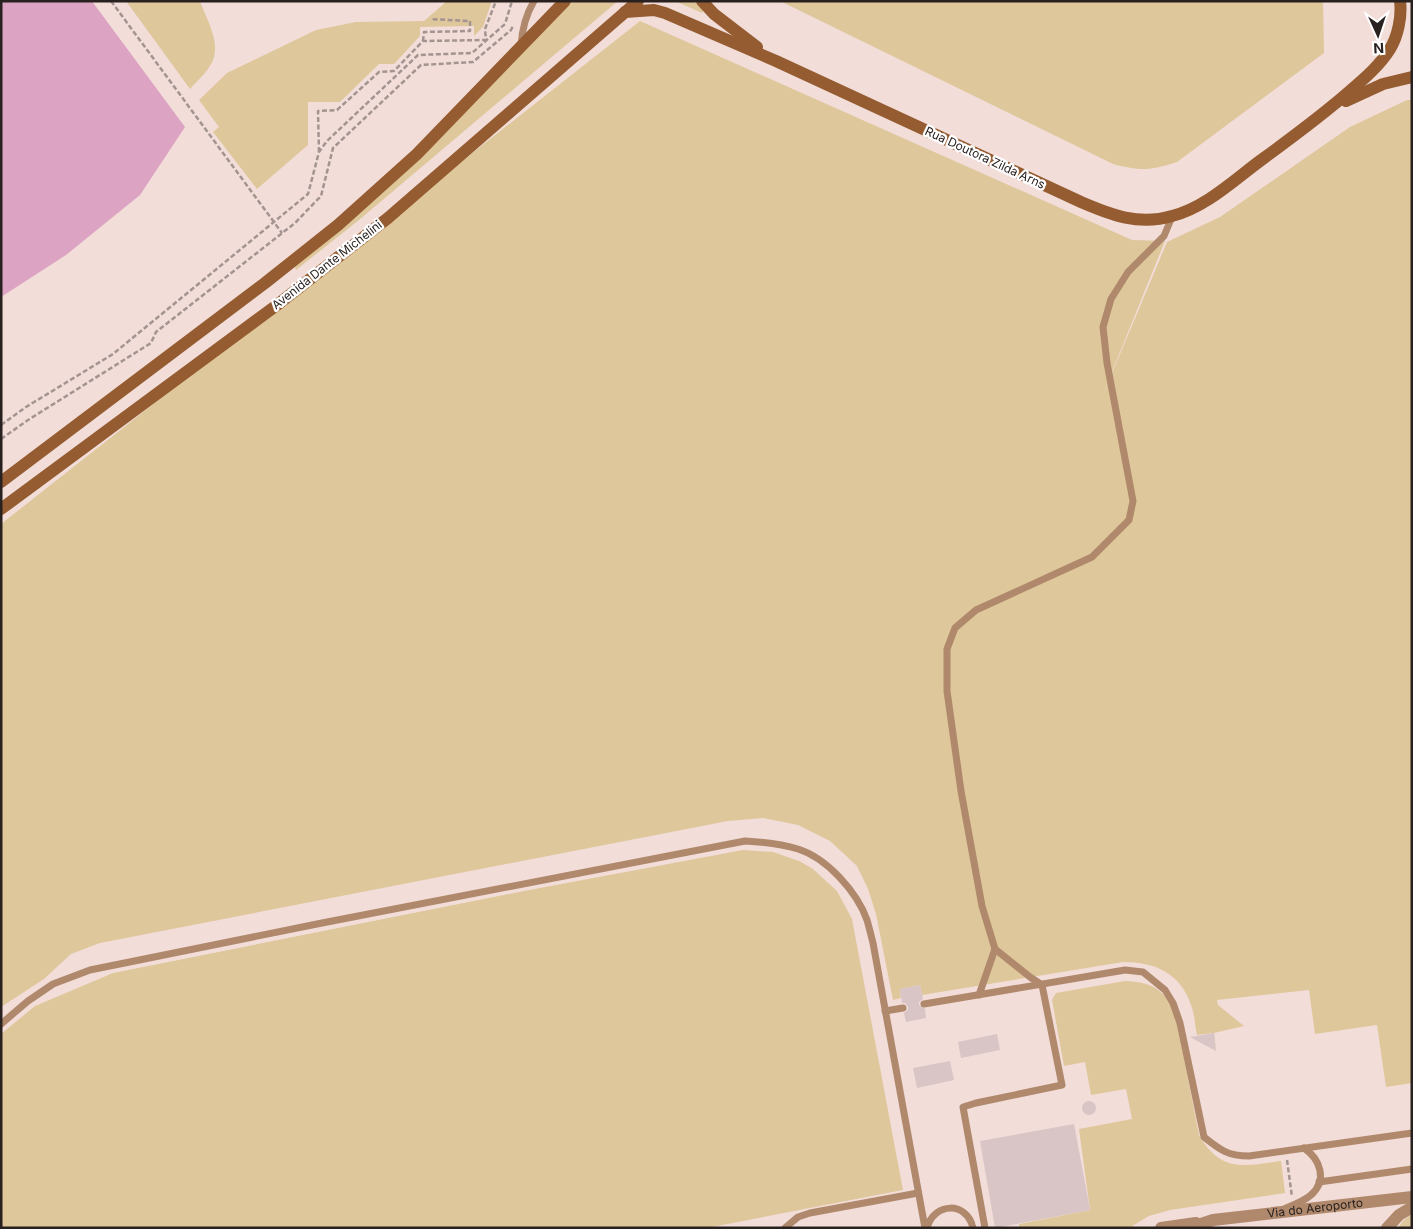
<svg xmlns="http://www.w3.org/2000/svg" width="1413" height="1229" viewBox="0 0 1413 1229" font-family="Inter,sans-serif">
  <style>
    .green { fill: #dfc79c }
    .water { fill: #dca3c3 }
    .pier { fill: #f2ddd9 }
    .building { fill: #d9c4c6 }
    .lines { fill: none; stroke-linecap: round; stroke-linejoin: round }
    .path { stroke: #a39491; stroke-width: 2.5; stroke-dasharray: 5 2.5; stroke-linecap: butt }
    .service { stroke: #b0896d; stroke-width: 7 }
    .tertiary { stroke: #b0896d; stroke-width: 12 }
    .secondary { stroke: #945c30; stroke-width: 12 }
    .labels { text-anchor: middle; stroke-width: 4.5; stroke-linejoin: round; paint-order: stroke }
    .street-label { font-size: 12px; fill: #28211f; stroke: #fff }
  </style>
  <rect width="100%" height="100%" fill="#f2ddd9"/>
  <g class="green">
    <path d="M126 1H200C206 18 219 39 214 57 211 69 198 80 190 89Z"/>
    <path d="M447 1H492L483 27 474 36V26L420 27V36L394 64H379L340 102H308V145L257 189 213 132 219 127 199 100 227 73 316 30 356 22 424 21Z"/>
    <path d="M573 1H618L359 220 296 270 294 265Z"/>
    <path d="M675 1H695L704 10 702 13Z"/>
    <path d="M780 1H1323L1324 53 1177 162C1150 171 1140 171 1113 164Z"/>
    <path d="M640 21 1132 240 1165 241 1099 404 1167 242 1220 217 1350 127 1407 100H1412V1083L1386 1087 1377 1025 1315 1034 1309 990 1217 1000 1218 1005 1244 1026 1214 1033 1216 1051 1213 1033 1197 1035C1195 1027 1195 1017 1192 1008 1182 974 1156 962 1123 962L922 995 920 985 900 989 901 998 893 1000 876 914 868 889 857 866 830 841 798 825 763 818 728 821 100 943 71 954 44 979 1 1007V524Z"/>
    <path d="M743 850 773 852 799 861 813 869 837 891 852 919 903 1190 707 1228H1V1034L35 1006 113 973 524 891Z"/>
    <path d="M1125 981C1152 982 1163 989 1175 1012L1199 1135C1221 1173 1243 1166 1281 1161L1285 1193 1170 1210 1149 1216 1129 1228H1019V1224L1090 1210 1079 1129 1132 1119 1126 1089 1091 1095 1085 1062 1064 1066 1052 1000 1056 993Z"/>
    <path d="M1412 1214V1228H1398L1403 1221Z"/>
  </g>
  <path class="water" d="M1 1H92L185 127 140 195 66 255 1 297Z"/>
  <path class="pier" d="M92 1H96L187 125V129Z"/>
  <g class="building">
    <path d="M920 985 923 999 919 1002V1005L925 1009 926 1018 906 1022 904 1013 908 1010V1007L905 1003H902L900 989Z"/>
    <path d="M1214 1033 1216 1051 1190 1037Z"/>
    <path d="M997 1034 1000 1050 961 1058 958 1042Z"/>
    <path d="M950 1061 954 1080 917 1088 913 1068Z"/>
    <circle cx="1089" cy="1108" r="7"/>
    <path d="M1074 1124 1090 1210 995 1228 980 1141Z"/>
  </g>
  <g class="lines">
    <g class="path">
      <path d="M111 1 282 233"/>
      <path d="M423 41 424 32 470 31V21L430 19"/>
      <path d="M319 152 318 111 337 110 379 72 394 71 423 41 486 40 485 29 496 1"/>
      <path d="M1 425 26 407 113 354 308 194 319 152 327 141 418 55 472 53 505 24 512 1"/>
      <path d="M1 439 28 420 151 343 156 332 295 223 321 196 333 148 421 65 473 62 511 30 513 26"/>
      <path d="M1287 1160 1292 1197"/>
    </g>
    <g class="service">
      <path d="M521 46C522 29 525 16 534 1"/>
      <path d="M979 995 995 949"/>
      <path d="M924 1004 1125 970 1143 972 1165 990 1173 1003 1180 1023 1204 1137C1220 1150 1228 1156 1249 1156L1412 1133"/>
      <path d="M885 1011 903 1008"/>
      <path d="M1 1024 28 1001 53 984 90 970 322 923 745 841C763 842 781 844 798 849 827 858 857 892 867 920 869 927 871 935 873 943L925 1228"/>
      <path d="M1319 1182 1412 1169"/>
      <path d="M1286 1208C1294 1205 1304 1201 1311 1195 1328 1180 1320 1159 1304 1148"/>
      <path d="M785 1228 798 1217 810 1213 918 1193"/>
      <path d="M927 1228C934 1202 967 1201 973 1228"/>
      <path d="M985 1228 963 1107 976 1103 1062 1085 1042 985 1030 977 995 949 982 906 961 791 947 691V649L955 628 976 610 1092 557 1129 520 1133 501 1107 363 1103 327 1111 299 1128 272 1164 236 1172 217"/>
    </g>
    <g class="tertiary">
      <path d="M1161 1228 1196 1223"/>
      <path id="s1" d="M1189 1228 1213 1220 1412 1197"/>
      <path d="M1387 1228 1399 1215 1412 1207"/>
    </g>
    <g class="secondary">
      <path d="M702 1 714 14 757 47"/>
      <path d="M625 12 654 10 665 13 776 61 1081 202C1111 215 1139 226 1172 216 1207 207 1236 178 1264 158 1294 136 1324 114 1351 90 1365 78 1380 65 1390 49 1398 36 1402 16 1400 1"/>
      <path d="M1346 101 1383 84 1412 77"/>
      <path d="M1 482 265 283 338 225 417 154 565 1"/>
      <path d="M1 509 277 305 388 218 638 1"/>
    </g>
  </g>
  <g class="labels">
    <g class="street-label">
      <text transform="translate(985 158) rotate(25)" y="4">Rua Doutora Zilda Arns</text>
      <text transform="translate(327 265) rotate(-38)" y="4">Avenida Dante Michelini</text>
      <text dy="4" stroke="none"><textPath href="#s1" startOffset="128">Via do Aeroporto</textPath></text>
    </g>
  </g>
  <rect width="1413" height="1229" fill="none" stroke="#28211f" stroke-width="5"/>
  <g transform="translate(1378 35) rotate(177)" stroke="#ffffff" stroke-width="4" paint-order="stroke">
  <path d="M0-4L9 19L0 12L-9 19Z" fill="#28211f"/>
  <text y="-8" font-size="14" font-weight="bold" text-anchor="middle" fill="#28211f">N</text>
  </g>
</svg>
